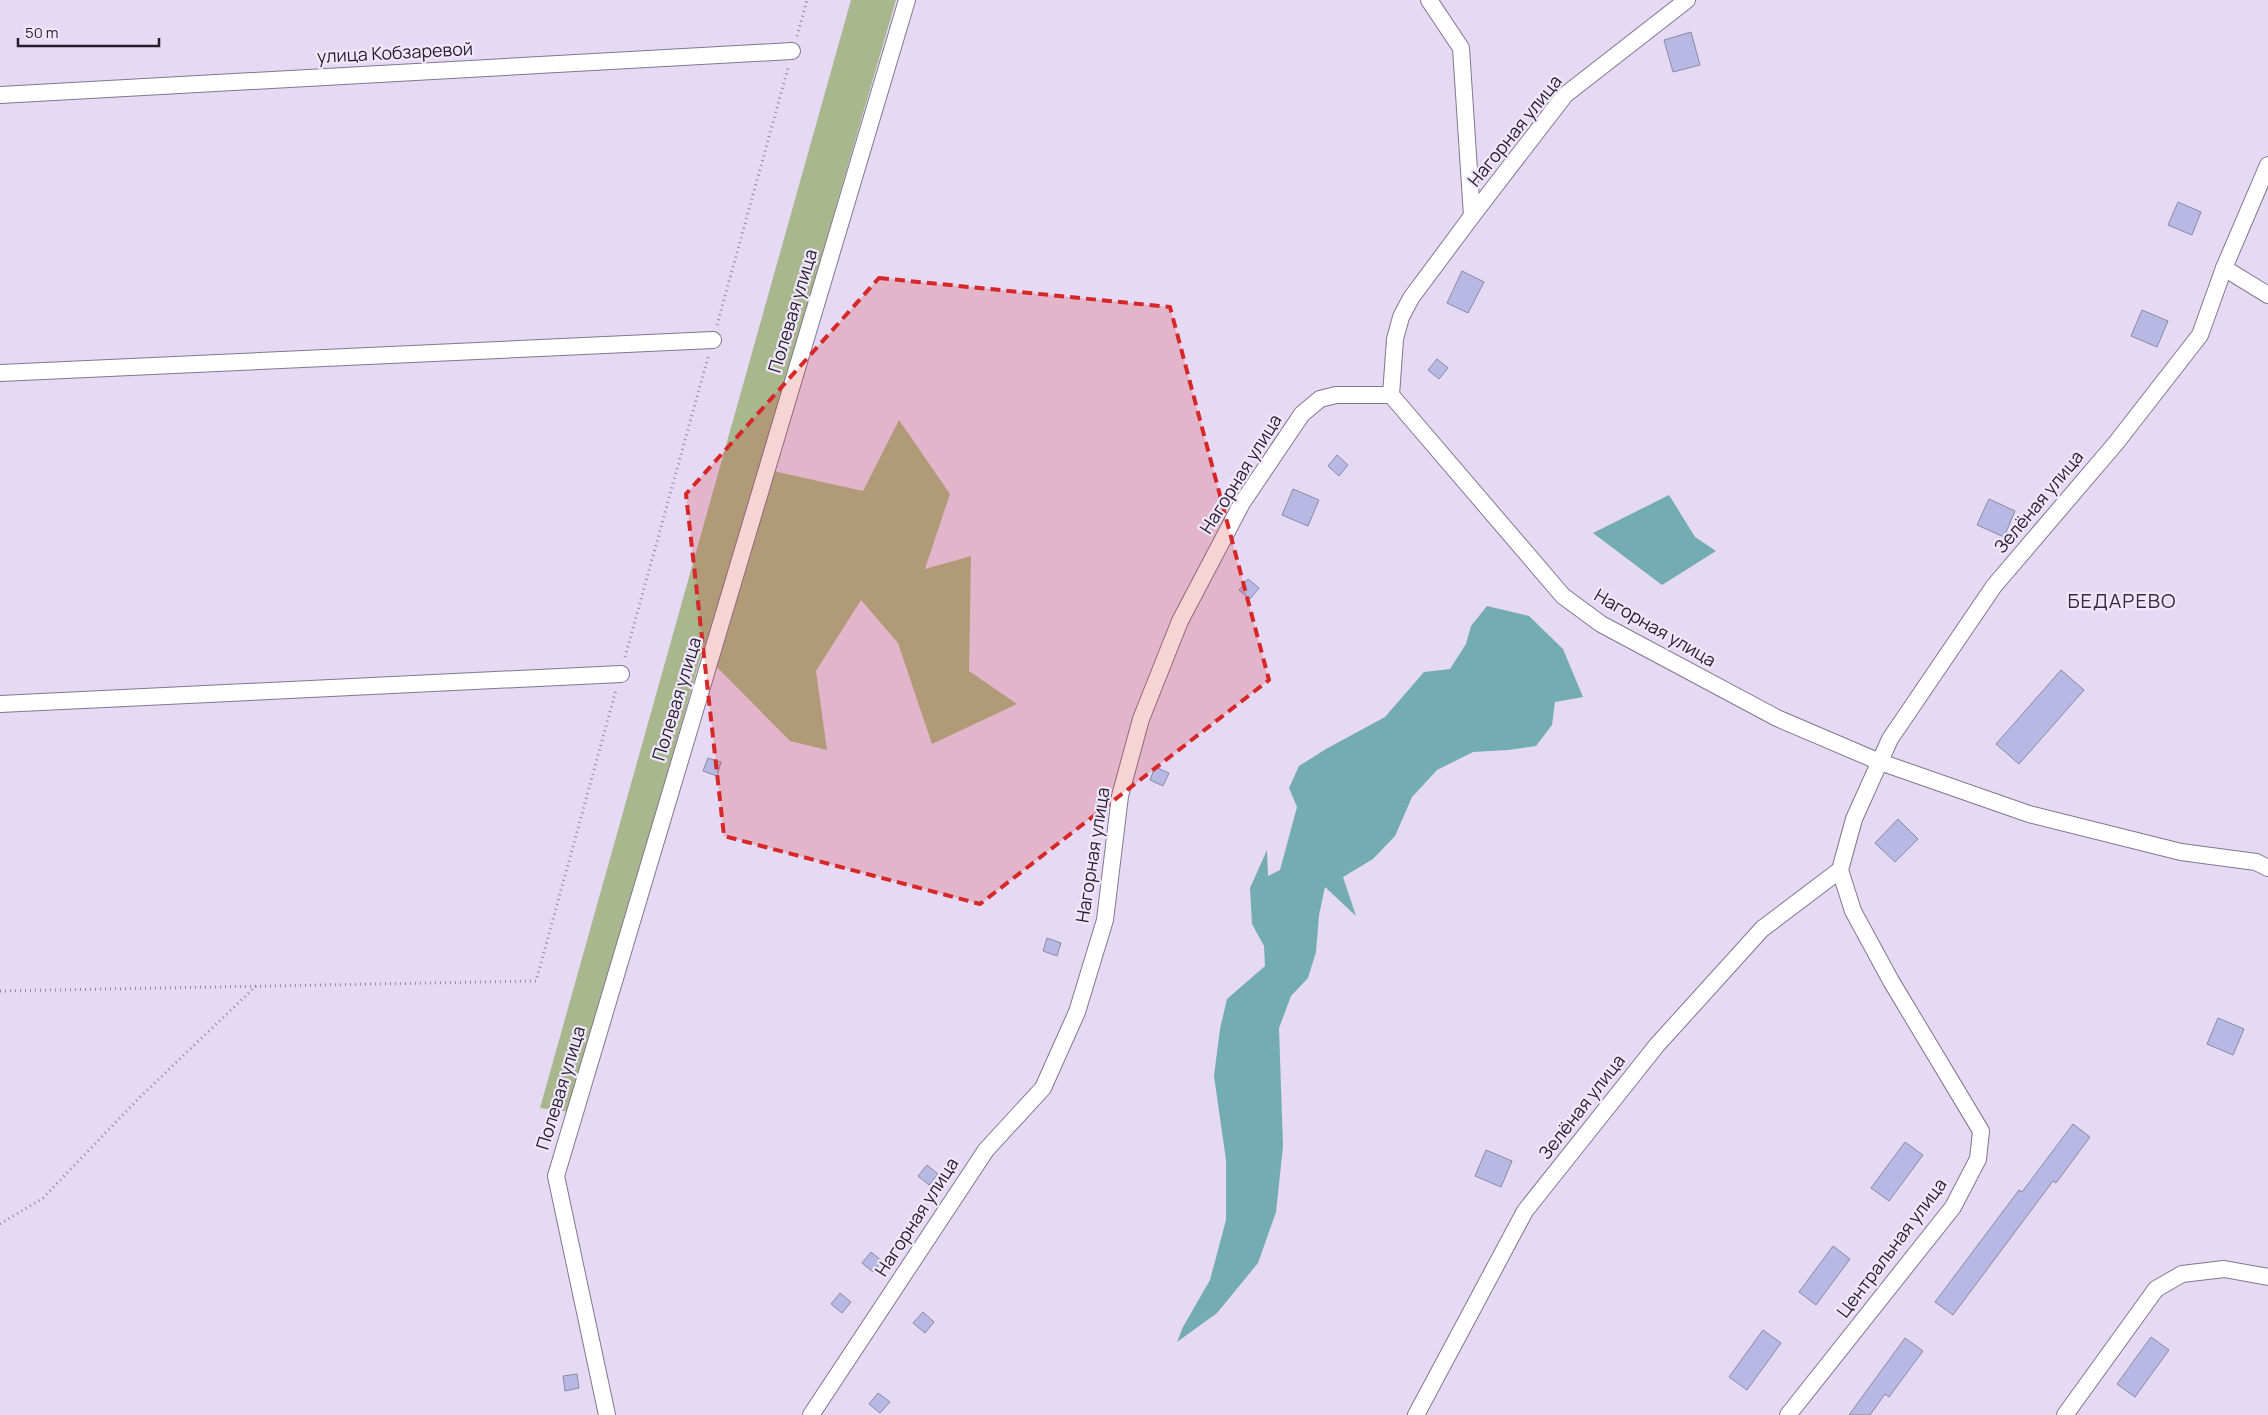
<svg xmlns="http://www.w3.org/2000/svg" width="2268" height="1415" viewBox="0 0 2268 1415" font-family="Manrope,sans-serif">
  <style>
    .forest { fill: #a8b78d }
    .water { fill: #73acb3 }
    .building { fill: #b7b9e4; stroke: #898ba4 }
    .lines { fill: none; stroke-linecap: round; stroke-linejoin: round }
    .street-casing { stroke: #82778f; stroke-width: 18 }
    .path { stroke: #938a9d; stroke-width: 3; stroke-dasharray: 1 4; stroke-linecap: butt }
    .street { stroke: #fff; stroke-width: 16 }
    .marked { fill: #d62828; fill-opacity: 0.2; stroke: #d62828; stroke-width: 4; stroke-dasharray: 10 6; stroke-linejoin: round }
    .labels { text-anchor: middle; stroke-width: 4.5; stroke-linejoin: round; paint-order: stroke }
    .street-label { font-size: 18px; fill: #241f29; stroke: #f1e7fc }
    .quarter-label { font-size: 20px; letter-spacing: 1px; fill: #352b3f; stroke: #f1e7fc }
  </style>
  <rect width="100%" height="100%" fill="#e5d9f3"/>
  <path class="forest" d="M851 0H896L760 468 863 491 899 420 950 494 925 569 971 556 969 671 1017 704 932 744 898 643 861 600 816 671 827 750 790 741 702 652 571 1112 540 1108Z"/>
  <g class="water">
    <path d="M1669 495 1695 537 1716 551 1662 585 1593 533Z"/>
    <path d="M1487 606 1529 616 1563 649 1583 697 1555 702 1552 725 1536 746 1508 750 1473 752 1437 770 1412 797 1395 836 1373 859 1343 877 1356 916 1325 887 1319 915 1316 952 1308 978 1291 996 1279 1028 1283 1146 1276 1212 1258 1263 1217 1313 1177 1342 1183 1327 1210 1280 1226 1220V1160L1214 1076 1220 1029 1227 999 1265 966 1264 946 1252 924 1250 888 1267 850 1268 876 1280 870 1297 807 1289 788 1299 766 1326 749 1385 717 1424 672 1450 669 1466 644 1471 626Z"/>
  </g>
  <g class="building">
    <path d="M1691 32 1700 65 1673 72 1664 40Z"/>
    <path d="M2178 202 2201 212 2192 235 2168 225Z"/>
    <path d="M1462 271 1484 282 1468 313 1447 303Z"/>
    <path d="M2142 310 2168 321 2157 347 2131 336Z"/>
    <path d="M1437 359 1448 368 1439 379 1428 370Z"/>
    <path d="M1337 455 1348 465 1339 476 1328 466Z"/>
    <path d="M1293 489 1319 500 1308 526 1282 515Z"/>
    <path d="M1989 499 2015 511 2004 537 1977 525Z"/>
    <path d="M1248 579 1259 588 1250 599 1239 590Z"/>
    <path d="M2061 670 2084 690 2019 764 1996 744Z"/>
    <path d="M708 758 721 762 717 776 703 771Z"/>
    <path d="M1155 767 1169 773 1163 786 1150 780Z"/>
    <path d="M1898 819 1918 839 1895 862 1875 843Z"/>
    <path d="M1047 938 1061 943 1057 956 1043 951Z"/>
    <path d="M2218 1018 2244 1029 2233 1055 2207 1044Z"/>
    <path d="M2073 1124 2090 1137 2056 1183 2053 1181 1953 1315 1935 1302 2019 1190 2022 1192Z"/>
    <path d="M1905 1142 1923 1155 1889 1201 1871 1188Z"/>
    <path d="M1486 1150 1512 1161 1501 1187 1475 1176Z"/>
    <path d="M927 1165 938 1174 929 1185 918 1176Z"/>
    <path d="M1833 1246 1850 1259 1816 1305 1799 1292Z"/>
    <path d="M871 1252 882 1261 873 1272 862 1263Z"/>
    <path d="M840 1293 851 1302 842 1313 831 1304Z"/>
    <path d="M923 1312 934 1322 925 1333 913 1323Z"/>
    <path d="M1763 1330 1781 1343 1747 1390 1729 1377Z"/>
    <path d="M2151 1337 2169 1350 2135 1397 2117 1384Z"/>
    <path d="M1905 1338 1923 1351 1889 1397 1885 1394 1870 1415H1849Z"/>
    <path d="M577 1374 579 1388 565 1391 563 1376Z"/>
    <path d="M878 1393 890 1402 880 1413 869 1404Z"/>
  </g>
  <g class="lines">
    <g class="street-casing">
      <g id="street">
        <path d="M1429 0 1461 48 1472 216"/>
        <path d="M1687 0 1565 95 1472 216 1411 298 1401 317 1395 339 1391 395 1563 596 1601 624 1777 718 1880 762 2029 814 2181 852 2256 862 2268 868"/>
        <path d="M0 95 792 51"/>
        <path d="M2224 268 2268 295"/>
        <path d="M0 373 713 340"/>
        <path d="M0 704 621 674"/>
        <path d="M607 1415 556 1176 907 0"/>
        <path d="M811 1415 986 1150 1043 1088 1077 1012 1105 920 1120 796 1141 719 1180 621 1242 503 1302 414 1320 399 1336 395H1391"/>
        <path d="M1416 1415 1525 1211 1657 1045 1762 929 1840 870"/>
        <path d="M1788 1415 1953 1207 1978 1159 1981 1131 1891 981 1853 911 1840 870 1854 819 1890 739 1994 586 2116 443 2200 335 2224 268 2268 165"/>
        <path d="M2065 1415 2156 1289 2182 1274 2224 1269 2268 1277"/>
      </g>
    </g>
    <g class="path">
      <path d="M797 36 807 0"/>
      <path d="M717 325 788 68"/>
      <path d="M625 657 708 357"/>
      <path d="M0 991 536 981 616 690"/>
      <path d="M0 1224 43 1198 139 1098 256 986"/>
    </g>
    <use href="#street" class="street"/>
  </g>
  <path class="marked" d="M879 278 1170 307 1269 680 980 904 724 836 686 494Z"/>
  <g class="labels">
    <g class="street-label">
      <text transform="translate(395 53) rotate(-3)" y="6">улица Кобзаревой</text>
      <text transform="translate(1515 131) rotate(-51)" y="6">Нагорная улица</text>
      <text transform="translate(793 311) rotate(-73)" y="6">Полевая улица</text>
      <text transform="translate(1241 474) rotate(-58)" y="6">Нагорная улица</text>
      <text transform="translate(2039 502) rotate(-50)" y="6">Зелёная улица</text>
      <text transform="translate(1655 628) rotate(30)" y="6">Нагорная улица</text>
      <text transform="translate(677 699) rotate(-73)" y="6">Полевая улица</text>
      <text transform="translate(1093 855) rotate(-81)" y="6">Нагорная улица</text>
      <text transform="translate(561 1088) rotate(-73)" y="6">Полевая улица</text>
      <text transform="translate(1582 1107) rotate(-52)" y="6">Зелёная улица</text>
      <text transform="translate(917 1217) rotate(-57)" y="6">Нагорная улица</text>
      <text transform="translate(1892 1248) rotate(-53)" y="6">Центральная улица</text>
    </g>
    <g class="quarter-label">
      <text x="2122" y="608">БЕДАРЕВО</text>
    </g>
  </g>
  <path d="M18 38v8h141v-8" fill="none" stroke="#241f29" stroke-width="2.5"/>
  <text x="25" y="38" font-size="15" fill="#241f29" stroke="#f1e7fc" stroke-width="4" paint-order="stroke">50 m</text>
</svg>
